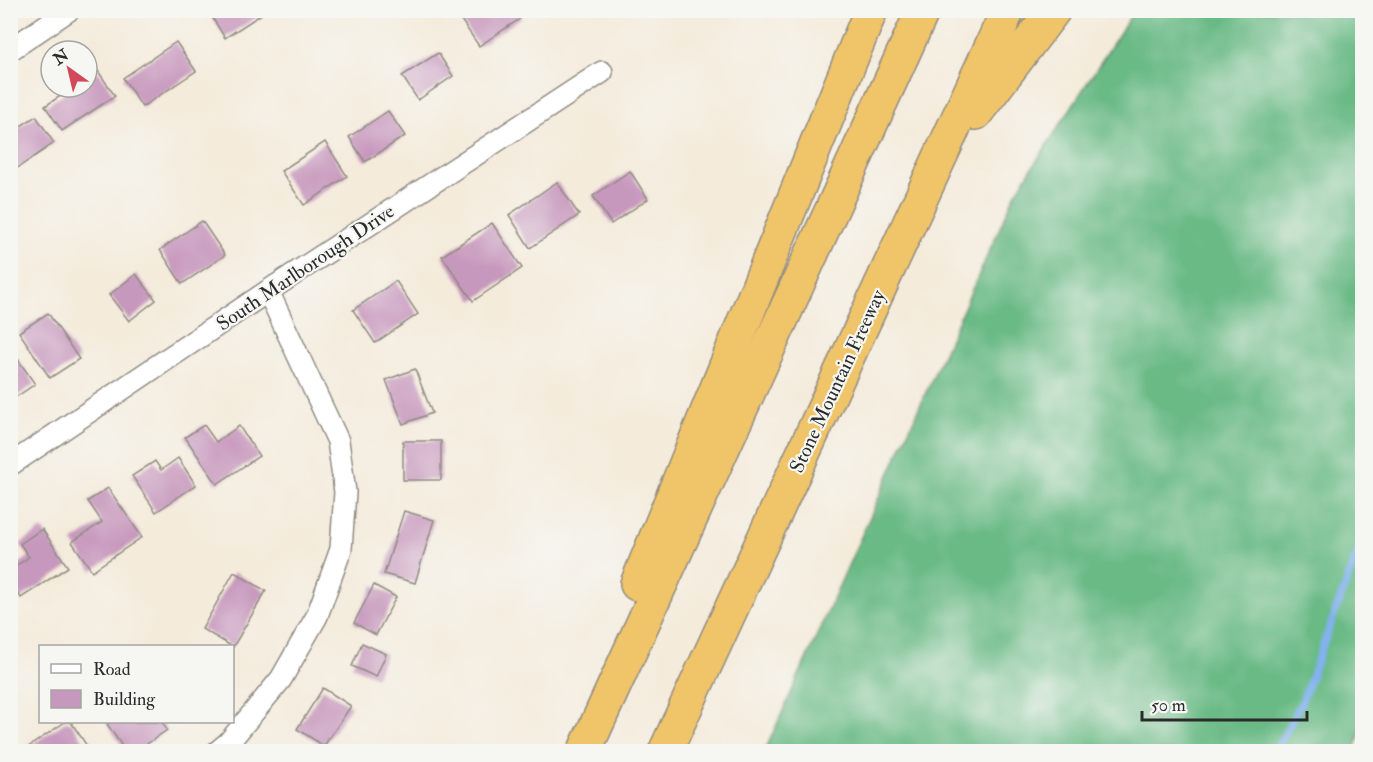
<svg xmlns="http://www.w3.org/2000/svg" width="1373" height="762" viewBox="0 0 1373 762" font-family="'IM FELL Double Pica',serif">
  <style>
    .forest { fill: #69ba85; stroke: #4a7258; stroke-width: 1.5 }
    .lines { fill: none; stroke-linecap: round; stroke-linejoin: round }
    .stream { stroke: #83b2ee; stroke-width: 7 }
    .building { fill: #c798bd }
    .street-casing { stroke: #908b83; stroke-width: 24 }
    .highway-casing { stroke: #908b83; stroke-width: 36 }
    .street { stroke: #fff; stroke-width: 21 }
    .highway { stroke: #f0c469; stroke-width: 33 }
    .labels { text-anchor: middle; stroke-width: 4.5; stroke-linejoin: round; paint-order: stroke }
    .street-label { font-size: 20px; fill: #2b2b2b; stroke: #f6f6f2 }
  </style>
  <rect width="100%" height="100%" fill="#f6f6f2"/>
  <filter id="ink" filterUnits="userSpaceOnUse"><feTurbulence type="fractalNoise" baseFrequency=".0167" numOctaves="2"/><feDisplacementMap in="SourceGraphic" scale="12" xChannelSelector="R" yChannelSelector="G"/><feConvolveMatrix kernelMatrix="1 2 1 2 8 2 1 2 1" color-interpolation-filters="sRGB"/></filter>
  <filter id="wash" filterUnits="userSpaceOnUse"><feTurbulence type="fractalNoise" baseFrequency=".008" numOctaves="4" result="noise"/><feDisplacementMap in="SourceGraphic" scale="24" xChannelSelector="R" yChannelSelector="G"/><feGaussianBlur stdDeviation="1.35" result="paint"/><feColorMatrix in="noise" values="0 0 0 0 0 0 0 0 0 0 0 0 0 0 0 0 0 1.4 0 .05"/><feComposite in="paint" operator="in"/></filter>
  <g filter="url(#wash)">
    <rect width="100%" height="100%" fill="#f4ebdb"/>
    <path class="forest" d="M1134 11H1362V723L1355 751H765L1015 194Z"/>
    <g class="lines">
      <path class="stream" d="M1275 752 1302 701 1362 541"/>
    </g>
    <g id="blocks">
      <g class="building">
        <path d="M216 10H268L225 38 210 14Z"/>
        <path d="M475 10H516L521 18 479 46 461 20Z"/>
        <path d="M176 42 196 71 142 107 123 78Z"/>
        <path d="M438 53 453 76 418 100 402 76Z"/>
        <path d="M98 71 115 96 62 131 45 106 74 87H87V78Z"/>
        <path d="M388 111 405 136 365 162 349 137Z"/>
        <path d="M36 116 54 143 10 173V133Z"/>
        <path d="M325 142 347 176 304 205 281 171Z"/>
        <path d="M630 171 648 199 611 224 593 196Z"/>
        <path d="M557 182 579 215 530 248 509 215Z"/>
        <path d="M202 221 225 255 182 284 160 250Z"/>
        <path d="M492 223 522 268 473 301 442 256Z"/>
        <path d="M136 274 156 300 129 321 109 295Z"/>
        <path d="M396 281 418 314 375 343 353 310Z"/>
        <path d="M48 313 79 359 50 378 19 332Z"/>
        <path d="M17 358 35 384 10 401V363Z"/>
        <path d="M415 369 432 413 403 424 386 380Z"/>
        <path d="M204 425 216 442 239 426 259 456 217 484 185 437Z"/>
        <rect x="403" y="441" width="38" height="39"/>
        <path d="M178 458 196 485 156 512 132 476 155 461 161 470Z"/>
        <path d="M108 488 142 537 92 571 72 542 102 522 88 501Z"/>
        <path d="M404 511 434 520 415 583 384 574Z"/>
        <path d="M42 529 68 567 21 598 10 582V570L29 557 20 544Z"/>
        <path d="M234 572 266 591 233 647 202 629Z"/>
        <path d="M374 585 396 597 376 635 354 623Z"/>
        <path d="M362 643 386 654 376 677 352 666Z"/>
        <path d="M323 688 351 706 324 746 297 729Z"/>
        <path d="M65 722H71L91 752H21Z"/>
        <path d="M111 722H162L167 730 135 752H126L107 724Z"/>
      </g>
    </g>
  </g>
  <g filter="url(#ink)">
    <use href="#blocks" fill-opacity="0" stroke="#908b83" stroke-width="1.5"/>
    <g class="lines">
      <g class="street-casing">
        <g id="street">
          <path d="M10 50 69 10"/>
          <path d="M10 465 268 291 602 72"/>
          <path d="M217 752 229 742 281 679 317 616 341 549 345 492 338 441 268 291"/>
        </g>
      </g>
      <g class="highway-casing">
        <g id="highway">
          <path d="M976 113 1054 10"/>
          <path d="M637 584 871 10"/>
          <path d="M584 752 923 10"/>
          <path d="M665 752 1008 10"/>
        </g>
      </g>
      <use href="#street" class="street"/>
      <use href="#highway" class="highway"/>
    </g>
  </g>
  <g class="labels">
    <g class="street-label">
      <text transform="translate(305 267) rotate(-34)" y="7">South Marlborough Drive</text>
      <text transform="translate(837 381) rotate(-65)" y="7">Stone Mountain Freeway</text>
    </g>
  </g>
  <rect width="1373" height="762" fill="none" stroke="#f6f6f2" stroke-width="36"/>
  <rect x="39" y="645" width="195" height="78" fill="#f6f6f2" stroke="#a5a5a2" stroke-width="1.5"/>
  <rect x="51" y="664" width="30" height="9" fill="#ffffff" stroke="#a5a5a2" stroke-width="1.5"/>
  <text x="93" y="675" font-size="18" fill="#2b2b2b">Road</text>
  <rect x="51" y="690" width="30" height="18" fill="#c798bd" stroke="#a5a5a2" stroke-width="1.5"/>
  <text x="93" y="705" font-size="18" fill="#2b2b2b">Building</text>
  <g transform="translate(69 69) rotate(326)"><circle r="28" fill="#f6f6f2" stroke="#a5a5a2" stroke-width="1.5"/>
  <path d="M0-4.5L10 22L0 15L-10 22Z" fill="#d1495b"/>
  <text y="-9" font-size="16" font-weight="bold" text-anchor="middle" fill="#2b2b2b">N</text>
  </g>
  <path d="M1142 711v9h165v-9" fill="none" stroke="#2b2b2b" stroke-width="3"/>
  <text x="1151" y="711" font-size="18" fill="#2b2b2b" stroke="#f6f6f2" stroke-width="4.5" paint-order="stroke">50 m</text>
</svg>
